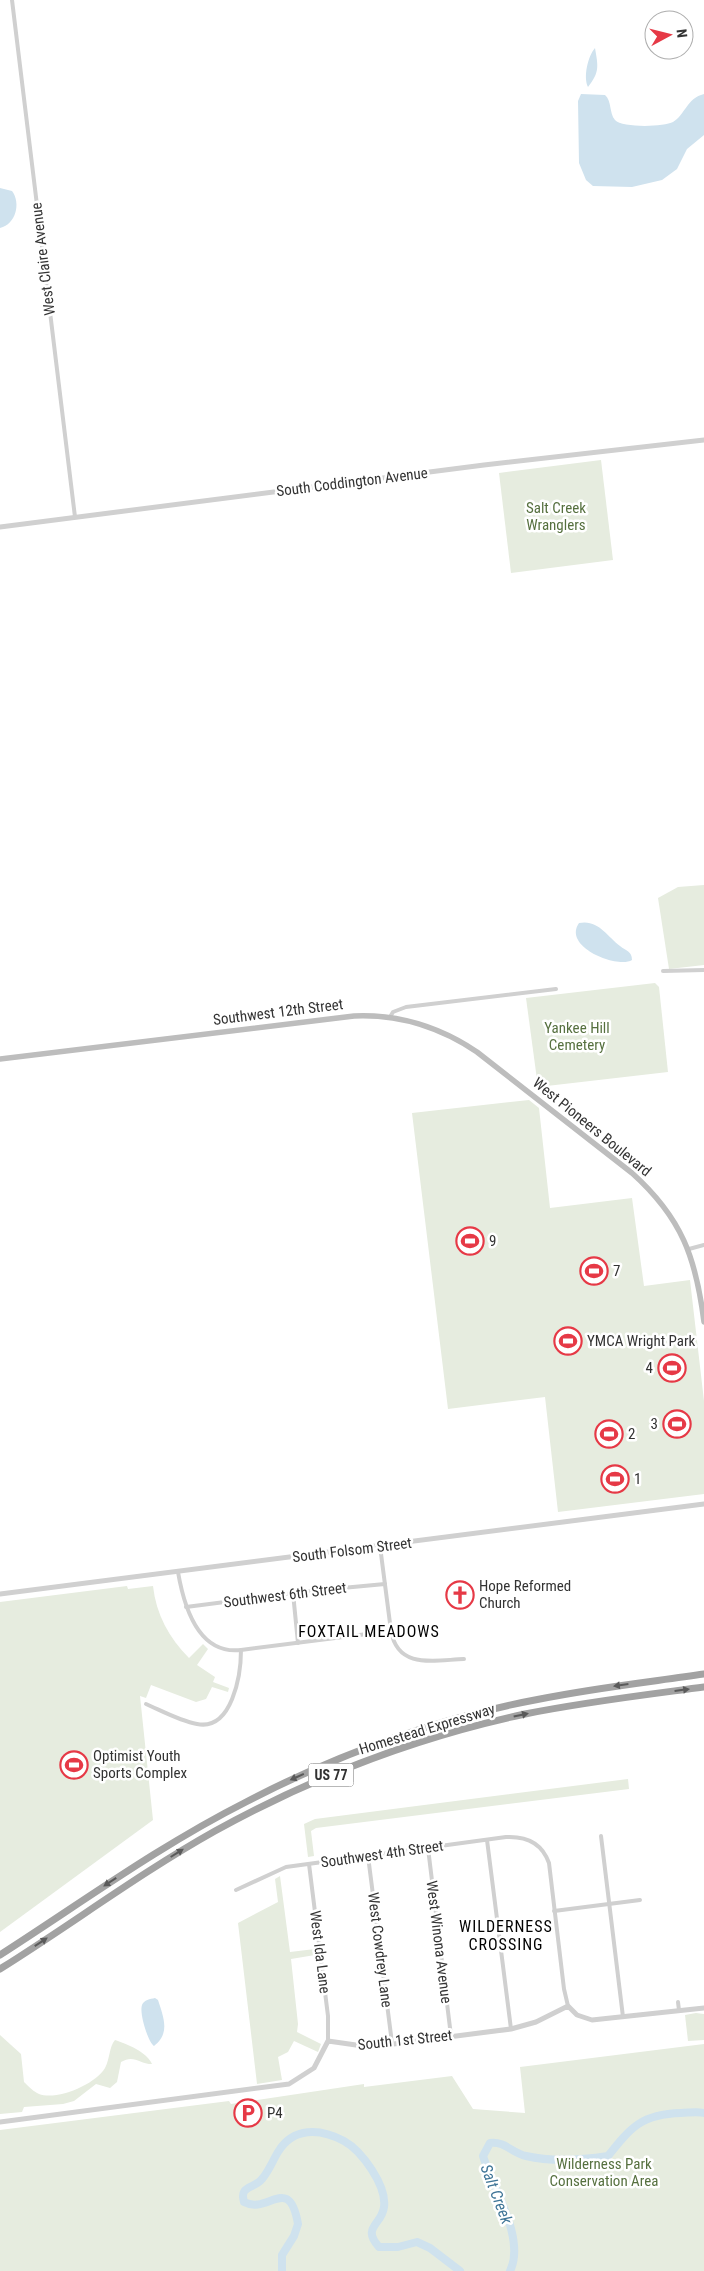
<svg xmlns="http://www.w3.org/2000/svg" width="704" height="2271" viewBox="0 0 704 2271" font-family="'Roboto Condensed',sans-serif">
  <style>
    .green { fill: #e6ecdf }
    .water { fill: #cfe2ee }
    .lines { fill: none; stroke-linecap: round; stroke-linejoin: round }
    .river { stroke: #cfe2ee; stroke-width: 8 }
    .minor { stroke: #d0d0d0; stroke-width: 4 }
    .tertiary { stroke: #d0d0d0; stroke-width: 5 }
    .secondary { stroke: #bdbdbd; stroke-width: 5.5 }
    .trunk { stroke: #a2a2a2; stroke-width: 7 }
    .oneway { fill: #5a5a5a }
    .labels { text-anchor: middle; stroke-width: 5; stroke-linejoin: round; paint-order: stroke }
    .shield { fill: #fff; stroke: #707070; stroke-width: 1 }
    .shield-label { font-size: 14px; font-weight: bold; fill: #333 }
    .street-label { font-size: 15px; fill: #333; stroke: #fff }
    .park-label { font-size: 15px; fill: #56703f; stroke: #fff }
    .poi-label { font-size: 15px; fill: #333; stroke: #fff; text-anchor: start }
    .neighbourhood-label { font-size: 16px; letter-spacing: 1px; fill: #000; stroke: #fff }
    .water-label { font-size: 16px; font-style: italic; fill: #3f7597; stroke: #fff }
  </style>
  <rect width="100%" height="100%" fill="#fff"/>
  <g class="green">
    <path d="M601 460 613 560 511 573 499 473Z"/>
    <path d="M704 885V965L669 969 658 898 678 887Z"/>
    <path d="M655 983 659 987 668 1072 538 1087 526 998Z"/>
    <path d="M529 1100 539 1108 550 1208 632 1198 644 1286 690 1280 704 1401V1494L558 1512 545 1397 448 1409 412 1113Z"/>
    <path d="M127 1586 128 1589 153 1586C156 1614 169 1638 189 1658L203 1644 208 1649 197 1665 215 1677 213 1682 229 1688 228 1692 212 1687 206 1699 196 1702 151 1685 146 1698 140 1696 153 1820 0 1932V1602Z"/>
    <path d="M628 1779 629 1789 316 1828 311 1831 314 1856 308 1857 304 1824 315 1819Z"/>
    <path d="M280 1876 290 1952 315 1949V1955L291 1959 298 2024 297 2032 321 2044 318 2052 294 2041 288 2052 278 2057 282 2080 257 2084 238 1923 278 1902 275 1879Z"/>
    <path d="M696 2013 704 2014V2040L688 2041 685 2015Z"/>
    <path d="M0 2035 21 2054 24 2082C28 2086 34 2092 39 2094 57 2101 96 2084 105 2068 110 2059 109 2047 115 2040 127 2044 147 2052 152 2064 139 2064 134 2054 121 2062L117 2082 110 2088 96 2084 74 2101 63 2104 24 2107 22 2112 0 2114Z"/>
    <path d="M704 2044V2271H0V2130L229 2101 231 2104 364 2084V2087L452 2076 473 2109 525 2113 520 2067Z"/>
  </g>
  <g class="water">
    <path d="M595 48C598 66 600 72 588 87 583 77 588 56 595 48Z"/>
    <path d="M581 94 605 95C612 101 609 113 615 120 622 128 664 127 673 122 685 115 687 98 704 94V135L687 149 677 169 662 180 632 187 593 186 586 180 579 163 578 101Z"/>
    <path d="M0 188 12 191C21 203 16 224 0 228Z"/>
    <path d="M579 923C598 919 607 936 620 946 626 951 632 951 632 960 618 969 562 947 579 923Z"/>
    <path d="M155 1998 158 2000C163 2016 171 2033 154 2046 148 2042 139 2013 142 2005 144 2000 150 1999 155 1998Z"/>
  </g>
  <g class="lines">
    <g class="river">
      <path d="M282 2271V2255L294 2236 298 2224C289 2173 268 2215 244 2202 239 2185 254 2189 262 2179 269 2171 273 2160 278 2152 293 2127 320 2128 344 2141 362 2151 387 2186 384 2207 382 2225 361 2227 379 2247H398L417 2242 430 2248 460 2271"/>
      <path d="M510 2271C526 2239 493 2188 483 2156L490 2143C505 2141 512 2153 526 2156 552 2162 582 2160 608 2156 631 2127 642 2114 681 2113 688 2113 697 2111 704 2113"/>
    </g>
    <g class="minor">
      <path d="M12 0 75 517"/>
      <path d="M663 971 704 970"/>
      <path d="M390 1017 393 1012 406 1007 556 989"/>
      <path d="M689 1249 704 1245"/>
      <path d="M380 1546 391 1631"/>
      <path d="M178 1572C184 1607 198 1655 241 1650L391 1631C398 1670 435 1660 464 1659"/>
      <path d="M293 1593 298 1643"/>
      <path d="M186 1607 310 1591 385 1584"/>
      <path d="M146 1704C162 1711 180 1721 197 1724 232 1731 241 1675 241 1650"/>
      <path d="M601 1836 623 2017"/>
      <path d="M487 1840 511 2029"/>
      <path d="M428 1848 451 2036"/>
      <path d="M368 1856 392 2043"/>
      <path d="M309 1864 328 2016V2041"/>
      <path d="M236 1890 286 1867 506 1837C526 1836 542 1843 549 1863L564 1989 568 2006"/>
      <path d="M554 1911 640 1900"/>
      <path d="M678 2002 679 2010"/>
    </g>
    <g class="tertiary">
      <path d="M0 527 484 465 704 440"/>
      <path d="M0 1594 704 1504"/>
      <path d="M0 2122 289 2084 314 2068 328 2041 370 2047 511 2029 536 2022 568 2006 577 2015 592 2020 704 2008"/>
    </g>
    <path class="secondary" d="M0 1059 354 1016C399 1014 440 1027 477 1052L632 1173C682 1218 696 1258 704 1322"/>
    <g class="trunk">
      <path d="M0 1955C81 1903 159 1846 246 1802 338 1754 438 1718 540 1699 594 1688 649 1682 704 1674"/>
      <path d="M0 1969C72 1924 140 1873 215 1831 311 1778 417 1737 525 1714 584 1702 644 1695 704 1687"/>
    </g>
  </g>
  <defs><path id="oneway-solid" d="M-6-.8H1V-3.2L6.5 0L1 3.2V.8H-6Z" transform="scale(1.25)"/></defs>
  <g class="oneway">
    <use href="#oneway-solid" transform="translate(621 1685) rotate(172)"/>
    <use href="#oneway-solid" transform="translate(682 1690) rotate(-7)"/>
    <use href="#oneway-solid" transform="translate(521 1715) rotate(-12)"/>
    <use href="#oneway-solid" transform="translate(297 1777) rotate(156)"/>
    <use href="#oneway-solid" transform="translate(177 1853) rotate(-32)"/>
    <use href="#oneway-solid" transform="translate(110 1882) rotate(147)"/>
    <use href="#oneway-solid" transform="translate(41 1942) rotate(-33)"/>
  </g>
  <defs>
    <g id="stadium-ring" transform="scale(1.4375)"><circle r="9.5" fill="#fff" stroke="#e63946" stroke-width="1.5"/><path d="M0-5a6.5 5 0 1 0 0 10a6.5 5 0 1 0 0-10ZM-3.5-1.8h7v3.6h-7Z" fill="#e63946"/></g>
    <g id="church-ring" transform="scale(1.4375)"><circle r="9.5" fill="#fff" stroke="#e63946" stroke-width="1.5"/><path d="M-1.2-6h2.4v3.5h3.3v2.4h-3.3V6h-2.4V-.1h-3.3v-2.4h3.3Z" fill="#e63946"/></g>
    <g id="parking-ring" transform="scale(1.4375)"><circle r="9.5" fill="#fff" stroke="#e63946" stroke-width="1.5"/><path d="M-3.5-5.5H1a3.5 3.5 0 0 1 0 7H-1V5.5H-3.5ZM-1-3.4V-.6H.8a1.4 1.4 0 0 0 0-2.8Z" fill="#e63946"/></g>
  </defs>
  <g fill-rule="evenodd">
    <use href="#stadium-ring" x="470" y="1241"/>
    <use href="#stadium-ring" x="594" y="1271"/>
    <use href="#stadium-ring" x="568" y="1341"/>
    <use href="#stadium-ring" x="672" y="1368"/>
    <use href="#stadium-ring" x="677" y="1424"/>
    <use href="#stadium-ring" x="609" y="1434"/>
    <use href="#stadium-ring" x="615" y="1479"/>
    <use href="#church-ring" x="460" y="1595"/>
    <use href="#stadium-ring" x="74" y="1765"/>
    <use href="#parking-ring" x="248" y="2113"/>
  </g>
  <g class="labels">
    <rect class="shield" x="308.5" y="1763.5" width="45" height="23" rx="4"/>
    <g class="shield-label">
      <text x="331" y="1780">US 77</text>
    </g>
    <g class="street-label">
      <text transform="translate(43 259) rotate(-97)" y="5">West Claire Avenue</text>
      <text transform="translate(352 482) rotate(-7)" y="5">South Coddington Avenue</text>
      <text transform="translate(278 1012) rotate(-7)" y="5">Southwest 12th Street</text>
      <text transform="translate(592 1127) rotate(39)" y="5">West Pioneers Boulevard</text>
      <text transform="translate(352 1550) rotate(-7)" y="5">South Folsom Street</text>
      <text transform="translate(285 1595) rotate(-7)" y="5">Southwest 6th Street</text>
      <text transform="translate(427 1729) rotate(-17)" y="5">Homestead Expressway</text>
      <text transform="translate(382 1854) rotate(-8)" y="5">Southwest 4th Street</text>
      <text transform="translate(439 1942) rotate(83)" y="5">West Winona Avenue</text>
      <text transform="translate(380 1950) rotate(83)" y="5">West Cowdrey Lane</text>
      <text transform="translate(320 1952) rotate(83)" y="5">West Ida Lane</text>
      <text transform="translate(405 2040) rotate(-6)" y="5">South 1st Street</text>
    </g>
    <g class="park-label">
      <text x="556" y="513">Salt Creek<tspan x="556" dy="17">Wranglers</tspan></text>
      <text x="577" y="1033">Yankee Hill<tspan x="577" dy="17">Cemetery</tspan></text>
      <text x="604" y="2169">Wilderness Park<tspan x="604" dy="17">Conservation Area</tspan></text>
    </g>
    <g class="poi-label">
      <text x="489" y="1246">9</text>
      <text x="613" y="1276">7</text>
      <text x="587" y="1346">YMCA Wright Park</text>
      <text x="653" y="1373" text-anchor="end">4</text>
      <text x="658" y="1429" text-anchor="end">3</text>
      <text x="628" y="1439">2</text>
      <text x="634" y="1484">1</text>
      <text x="479" y="1591">Hope Reformed<tspan x="479" dy="17">Church</tspan></text>
      <text x="93" y="1761">Optimist Youth<tspan x="93" dy="17">Sports Complex</tspan></text>
      <text x="267" y="2118">P4</text>
    </g>
    <g class="neighbourhood-label">
      <text x="369" y="1637">FOXTAIL MEADOWS</text>
      <text x="506" y="1932">WILDERNESS<tspan x="506" dy="18">CROSSING</tspan></text>
    </g>
    <g class="water-label">
      <text transform="translate(497 2194) rotate(69)" y="6">Salt Creek</text>
    </g>
  </g>
  <g transform="translate(669 35) rotate(83)"><circle r="24" fill="#ffffff" stroke="#adadad"/>
  <path d="M0-4L9 19L0 12L-9 19Z" fill="#e63946"/>
  <text y="-8" font-size="14" font-weight="bold" text-anchor="middle" fill="#333333">N</text>
  </g>
</svg>
